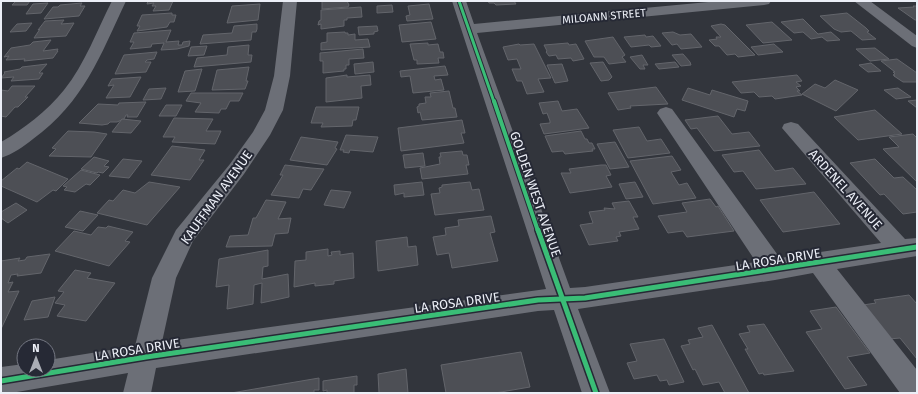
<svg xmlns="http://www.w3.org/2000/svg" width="918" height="394" viewBox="0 0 918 394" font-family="'Fira Sans',sans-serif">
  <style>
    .building { fill: #4d4f55; stroke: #63656b }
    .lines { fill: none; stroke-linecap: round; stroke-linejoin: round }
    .minor { fill: #6c6f77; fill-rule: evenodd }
    .cycleway-far2-casing { stroke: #262935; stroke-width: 5 }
    .cycleway-far1-casing { stroke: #262935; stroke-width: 6 }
    .cycleway-casing { stroke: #262935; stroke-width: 8 }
    .cycleway-far2 { stroke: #3abd76; stroke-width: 3 }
    .cycleway-far1 { stroke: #3abd76; stroke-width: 4 }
    .cycleway { stroke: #3abd76; stroke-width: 5 }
    .labels { text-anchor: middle; stroke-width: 4; stroke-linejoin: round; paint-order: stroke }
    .far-street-label { font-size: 11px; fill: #eceff7; stroke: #262935 }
    .street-label { font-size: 13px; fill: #eceff7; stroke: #262935 }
  </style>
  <rect width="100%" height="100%" fill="#32353c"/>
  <g class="building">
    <path d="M16 1H30L27 5H12Z"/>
    <path d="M148 1H173L169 10 153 11 156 6H152L154 3 147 4Z"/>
    <path d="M322 1H347L349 5 348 7 322 9Z"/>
    <path d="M488 1H514L516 4 496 5 494 3H489Z"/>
    <path d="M48 3 41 13 26 14 33 4Z"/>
    <path d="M82 3 80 6H85L79 16 44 19 53 7H58L60 5Z"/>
    <path d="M260 4 258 20 227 23 232 6Z"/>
    <path d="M429 4 433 19 407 21 406 16 410 15 408 6Z"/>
    <path d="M392 5 393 12 377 13V6Z"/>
    <path d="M913 6H917V20H915L898 8 914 7Z"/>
    <path d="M361 7 362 17 347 18V20H344V26L321 29V24L318 25 319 21 321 20V10Z"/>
    <path d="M172 13V15H176L174 22H170L167 27 137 31 140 26H137L142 15Z"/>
    <path d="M847 13 866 28 869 31 867 32 876 39 862 40 851 31 841 32 834 29 820 16Z"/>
    <path d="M803 19 818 34 831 32 840 40 827 41 822 37 811 39 803 32 794 33 781 22Z"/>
    <path d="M64 20 61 24 74 23 66 36 34 38 40 29 38 30 45 21Z"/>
    <path d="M431 22 436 39 402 42 399 25Z"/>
    <path d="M772 22 792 40 763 43 746 25Z"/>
    <path d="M32 23 26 31 10 32 17 24Z"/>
    <path d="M257 24V29L256 32H252L251 40 200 44 203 35 232 33 234 26Z"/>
    <path d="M721 24 725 25 755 55 738 57 735 54 727 55 719 46H715L709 40 717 39 716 37H721L711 26Z"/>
    <path d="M377 26 378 31 374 32V34L359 35 358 27Z"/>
    <path d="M171 30 166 42 179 41 178 45H182L183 42 190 41 189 46 177 49 161 50 164 43 152 44 151 47 130 49 134 42H130L134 33Z"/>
    <path d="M345 32V33H348V35L355 34V40L368 39 370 47 321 50V43L327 42V33Z"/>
    <path d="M673 32 680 35 691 34 702 47 681 49 677 44 672 45 662 33Z"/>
    <path d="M645 35 646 37 653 36 661 46 651 47 649 45 631 47 624 37Z"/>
    <path d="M613 37 625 55 622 57 626 62 609 64 604 57H594L585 41Z"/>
    <path d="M51 40 43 51 58 49 57 51H58L53 58 24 61 25 59 6 60 9 56 4 57 11 48 30 45 33 42Z"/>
    <path d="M428 43V45L438 44 440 52H443L444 58H438L439 63 417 64V60H414L410 44Z"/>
    <path d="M568 43 569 45 576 44 584 59 573 61 571 58 558 59 556 55 549 56 546 52 547 51 544 45Z"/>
    <path d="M519 44 520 45 534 44 551 78 538 79 544 92 527 94 522 81H517L512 69H521L517 59 508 60 503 47Z"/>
    <path d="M774 44 783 52 758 55 751 47Z"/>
    <path d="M249 45 248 55H252L251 62 194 67 197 58 227 55 228 47Z"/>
    <path d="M207 46 204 55 188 56 191 47Z"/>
    <path d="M875 48 889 59 870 61 856 49Z"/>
    <path d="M363 49 364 58 349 59V65H346V69H344V71L323 73V61H320V53Z"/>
    <path d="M157 52 154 59 147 60 145 62H151L146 72 115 74 124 55Z"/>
    <path d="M683 54 690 62 691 65 681 66 672 55Z"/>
    <path d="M642 55 648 65H643L645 69H640L630 57Z"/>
    <path d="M897 59 917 73V82H903L894 76H895L893 75 895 74 893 72H895L881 61Z"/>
    <path d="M373 62 374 72 355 74 354 64Z"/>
    <path d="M603 62 612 77 609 80 601 81 590 63Z"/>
    <path d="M675 62 679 67 659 69 655 64Z"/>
    <path d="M871 63 881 71 868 72 859 65Z"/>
    <path d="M47 64 39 73H43L39 79 11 81 14 77 1 78 5 73 4 72 20 69 22 67Z"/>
    <path d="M562 64 568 81 555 83 547 65Z"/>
    <path d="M445 66 448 75 434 76 435 80 441 79 444 90 413 93 410 76 401 77 400 71Z"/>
    <path d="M249 67 246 81H248L245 89 212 90 217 70Z"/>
    <path d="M202 69 195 91 178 92 185 71Z"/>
    <path d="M347 75V77L370 75 371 85 361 86 362 98 326 102V78Z"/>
    <path d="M797 75 802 81 796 82 801 86 796 87 800 91H797L802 95 775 99 772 96 759 97 754 92 741 93 732 82Z"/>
    <path d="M141 77 130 97 106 98 114 85 108 86 112 79Z"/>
    <path d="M835 80 858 90 836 111 802 94 815 84 825 88Z"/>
    <path d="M12 86H35L25 97H28L18 107H15L6 117 1 116V90L8 91Z"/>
    <path d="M656 87 668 104 630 106 631 108 618 110 608 93Z"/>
    <path d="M166 88 161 99 143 100 149 89Z"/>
    <path d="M688 88 710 95 712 90 748 101 745 111 737 109 734 117 682 100Z"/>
    <path d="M898 88 911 97 896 99 884 90Z"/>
    <path d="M449 91 453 108H455L457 117 422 120 420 112 418 113 417 107 419 106V104L426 103 425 97H431L430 93Z"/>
    <path d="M191 93H243L239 101H230L226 109H221L219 113 195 112 201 103 186 101Z"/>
    <path d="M917 100V108L908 101Z"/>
    <path d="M558 101 562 111 577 109 589 128 544 134 540 124 550 123V121L547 113 543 114 539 103Z"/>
    <path d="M146 102 137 117H127L128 115H126L124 119 117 122H110L108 124 102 125 79 123 98 104 118 105 119 103Z"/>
    <path d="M166 105H182L176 116H159Z"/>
    <path d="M316 107H359L356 120H353L352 126 321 127 323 123H311Z"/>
    <path d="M875 110 902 134 858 140 834 117Z"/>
    <path d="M718 116 732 134 749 132 760 146 714 151 697 128 691 129 685 120Z"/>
    <path d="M174 118 213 119 206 131H221L215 144 172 142 175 137H163Z"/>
    <path d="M122 119 141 121 131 133 112 132Z"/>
    <path d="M462 120 465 133H461L464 143 401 151 398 128Z"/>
    <path d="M639 127 647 141 661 139 670 153 628 158 613 130Z"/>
    <path d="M68 131 94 132 107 134 91 157 49 156 56 149 52 148Z"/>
    <path d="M581 131 585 139H587L589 143H592L595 149H592L593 151 565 154 563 151 552 152 545 136Z"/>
    <path d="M913 134 917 138V182L883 149 899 147 889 137Z"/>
    <path d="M346 135 378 137 373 152 350 150 349 153 343 152 344 150H340Z"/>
    <path d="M301 137 338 142 335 148 337 149 327 165 290 160Z"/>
    <path d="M615 142 629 167 610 169 597 144Z"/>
    <path d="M172 146 205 150 199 160H204L190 180 151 175Z"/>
    <path d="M759 150 775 171 793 168 806 184 756 189 743 171 734 172 722 155Z"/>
    <path d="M462 151 463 155H467L469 165H466L468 174 422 179 420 168 440 164 439 157H441L440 153Z"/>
    <path d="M423 153 425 166 405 168 403 155Z"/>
    <path d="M672 156 681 170 671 172 679 185 687 183 696 198 653 204 630 161Z"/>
    <path d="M94 157 109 161 104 166 109 167 103 173 98 172 97 173 81 169Z"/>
    <path d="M123 159 142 161 129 178 109 176Z"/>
    <path d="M875 159 894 178 903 177 917 190V212L903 214 884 194 880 195 850 163Z"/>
    <path d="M27 162 68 179 56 191 53 190 37 202 1 186V181L17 168 19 169Z"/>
    <path d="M285 165 311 168 324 169 311 190 303 189 299 198 271 195 283 175H280Z"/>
    <path d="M601 165H606L611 175 606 176 612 187 570 193 561 173H571L569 169Z"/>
    <path d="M81 170 100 175 90 185 86 184 75 192 64 190 67 187 63 186Z"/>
    <path d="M149 182 180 187 147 225 97 213 109 200 113 201 123 190 135 193Z"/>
    <path d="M422 182 424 195 404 197V193L395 195 394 185Z"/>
    <path d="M470 182 472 190 479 189 484 210 435 215 431 194 440 193 439 188 442 187V185Z"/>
    <path d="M635 182 643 197 626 199 619 184Z"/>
    <path d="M331 190 351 192 344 208 324 205Z"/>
    <path d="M814 192 840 224 783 232 760 200Z"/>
    <path d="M710 199 716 207 718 206 734 231 687 237 683 231 668 233 658 216 687 212 682 203Z"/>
    <path d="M266 200 286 202 278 219 291 218 288 233 275 234 272 246 226 247 230 236 248 235 253 218H256Z"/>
    <path d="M629 201 638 217H633L639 229 619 232 621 236 616 237 618 241 589 245 580 225 593 223 589 212 605 210 604 208 615 209 612 203Z"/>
    <path d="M16 203 27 210 8 223 1 218V212Z"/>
    <path d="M80 211 98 215 83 231 65 227Z"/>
    <path d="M491 216 495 232 490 233 498 261 452 268 449 253 437 255 433 237 446 235 445 228 459 226 458 220Z"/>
    <path d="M108 226 133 232 125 241 130 242 109 266 55 251 74 231 91 235 98 227 106 228Z"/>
    <path d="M407 237 408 247 416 246 418 265 378 271 376 241Z"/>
    <path d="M328 249V256L332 255 331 252 340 251V255L353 253 354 278 334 281V284L315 286V283L294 287 295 261 306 260V252Z"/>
    <path d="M268 250V266L263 267 262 279 288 274 289 297 261 303 262 283 254 285 253 304 227 309 229 285 216 287 219 259Z"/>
    <path d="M50 254 41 273 17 276 18 274 11 275 8 283 13 282 8 292 19 291 1 329V261L20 258 18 261 25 260 27 257Z"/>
    <path d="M75 270 91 273 87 278 115 283 86 321 57 316 65 305 55 303 64 292 58 291Z"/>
    <path d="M909 295 917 304V359L900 338 889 339 863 305 876 303 874 300Z"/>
    <path d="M55 297 48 317 24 320 32 301Z"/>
    <path d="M836 307 870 353 847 357 867 385 845 389 806 332 822 329 810 311Z"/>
    <path d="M764 324 788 362 794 371 764 375 763 373 759 374 745 349H748L739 334 750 332 747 326Z"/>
    <path d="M712 325 736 369 749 393H725L719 382 703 385 695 369 693 370 681 346 690 344 688 340 703 337 698 328Z"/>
    <path d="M664 339 684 382 669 385 667 380 660 381 657 375 634 379 627 363 637 361 630 344Z"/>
    <path d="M521 352 530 387 495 393H446L441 365Z"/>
    <path d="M406 369 408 393H379L378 374Z"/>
    <path d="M357 376V385H354V393H327V390L323 391V381Z"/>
    <path d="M319 378V390H314V393H231Z"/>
  </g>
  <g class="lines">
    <g class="minor">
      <path d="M112 1H126C100 56 84 102 33 139 23 147 13 154 1 158V142C24 129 47 111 64 90 85 64 97 30 112 1Z"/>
      <path d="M283 1H297L290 76 283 110 270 135 244 174 193 241 176 278 162 342 546 289 452 1H466L474 24 719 1H771L769 4 764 5 477 33 570 288 585 287 756 262 657 113 660 109 666 107 672 109 780 258 881 243 782 128 784 124 791 122 798 124 905 239 917 238V256L837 269 917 370V393H900L813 273 775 280 578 309 610 393H582L554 310 538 311 156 368 151 393H123L128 373 11 393H1V367L24 364V370H48V360L135 346 152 278 176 230 230 164 253 132 265 110 274 76Z"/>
      <path d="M854 1H870L917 36V48L912 46Z"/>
    </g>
    <g class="cycleway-far2-casing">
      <path id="cycleway-far2" d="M459 1 494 102"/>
    </g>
    <g class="cycleway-far1-casing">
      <path id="cycleway-far1" d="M494 101 538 231"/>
    </g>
    <g class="cycleway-casing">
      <g id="cycleway">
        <path d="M538 230 596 393"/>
        <path d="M1 381 146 357 538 300 585 298 917 247"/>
      </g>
    </g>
    <use href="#cycleway-far2" class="cycleway-far2"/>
    <use href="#cycleway-far1" class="cycleway-far1"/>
    <use href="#cycleway" class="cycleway"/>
  </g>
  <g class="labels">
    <g class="far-street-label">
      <text transform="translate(604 16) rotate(-5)" y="4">MILOANN STREET</text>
    </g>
    <g class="street-label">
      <text transform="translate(846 189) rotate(48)" y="5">ARDENEL AVENUE</text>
      <text transform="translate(536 194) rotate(71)" y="5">GOLDEN WEST AVENUE</text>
      <text transform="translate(216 197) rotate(-54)" y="5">KAUFFMAN AVENUE</text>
      <text transform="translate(778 259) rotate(-9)" y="5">LA ROSA DRIVE</text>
      <text transform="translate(457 302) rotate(-8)" y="5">LA ROSA DRIVE</text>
      <text transform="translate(137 349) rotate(-9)" y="5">LA ROSA DRIVE</text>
    </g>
  </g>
  <rect width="918" height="394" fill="none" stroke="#eceff7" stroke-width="4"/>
  <g transform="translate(36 358)"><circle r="19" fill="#262935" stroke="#757883"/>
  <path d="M0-3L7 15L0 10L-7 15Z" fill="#abaeb6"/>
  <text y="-6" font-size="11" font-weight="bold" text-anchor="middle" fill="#eceff7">N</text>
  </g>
</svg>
